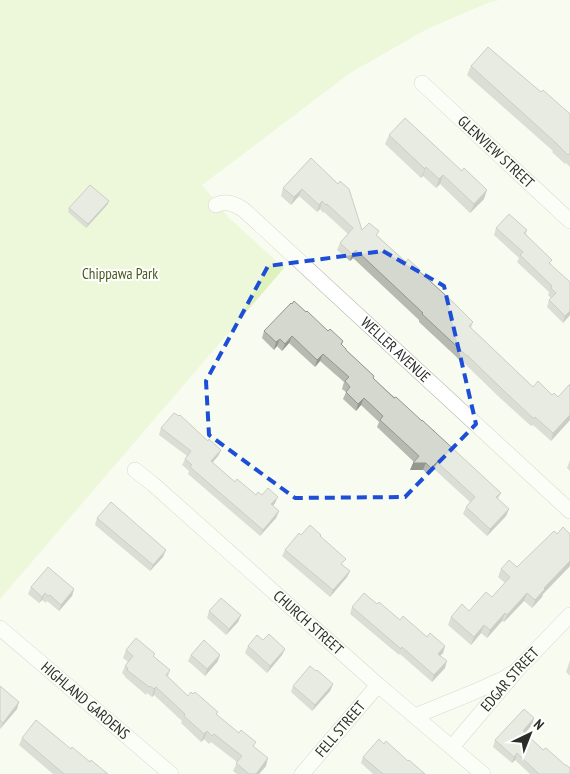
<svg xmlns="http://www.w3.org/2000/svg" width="570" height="774" viewBox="0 0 570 774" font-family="'PT Sans Narrow',sans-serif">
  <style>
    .green { fill: #dff2bc }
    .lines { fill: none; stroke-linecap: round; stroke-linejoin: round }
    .street-casing { stroke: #aeb2a8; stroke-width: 16 }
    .street { stroke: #fff; stroke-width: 15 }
    .wall { fill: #b6bab1 }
    .shaded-wall { fill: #949790 }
    .building { fill: #d4d8ce; stroke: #949790 }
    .marked { fill: none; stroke: #1d4ed8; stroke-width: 4; stroke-dasharray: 10 6; stroke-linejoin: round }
    .labels { text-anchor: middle; stroke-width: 4; stroke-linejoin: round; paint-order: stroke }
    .street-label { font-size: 15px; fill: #2b2d29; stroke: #fff }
    .park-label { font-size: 15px; fill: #495a1c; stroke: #fff }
  </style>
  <rect width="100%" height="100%" fill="#f7fbf0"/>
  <path class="green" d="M0 0H499L490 2 427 29 350 73 202 185 229 218 284 268 0 599Z"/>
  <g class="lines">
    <g class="street-casing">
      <g id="street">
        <path id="s1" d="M422 83 570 221"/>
        <path id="s2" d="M216 205C226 200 235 204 244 210L570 511"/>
        <path id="s3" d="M135 470 154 485 378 685 483 774"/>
        <path id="s4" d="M0 628 171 774"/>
        <path d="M415 716 474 692 505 678 511 674"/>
        <path id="s5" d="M452 747 518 669 570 615"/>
        <path id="s6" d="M302 774 378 685"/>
      </g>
    </g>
    <use href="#street" class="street"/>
  </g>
  <g class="wall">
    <path d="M471 66 541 92 570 114V167L566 163 565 164 552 152 553 151 467 75Z"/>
    <path d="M389 135 484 199 470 213 440 184 436 188 423 176 421 178 385 144Z"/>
    <path d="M311 158 362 230 377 236 406 262 418 270 473 322 471 328 533 387 558 397 570 384V420L551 441 533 425 531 426 499 397 464 363V364L419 322V320L353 258 350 261 337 250 340 243 348 234 324 212 323 213 320 209 317 212 299 196 291 205 281 196 283 188Z"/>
    <path d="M109 201 107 205 86 228 68 212 69 208Z"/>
    <path d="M496 228 527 230 526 234 551 264 570 315 563 323 547 307 549 300 551 298 548 295 549 292 517 262 519 258 494 235Z"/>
    <path d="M306 312 328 331 343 341 342 345 346 350 374 376 373 378 501 493 498 499 509 509 506 516 487 536 463 514 466 507 470 502 434 469 429 475 423 470H410L414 462 377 427 379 422 361 405 356 411 343 399 346 392 342 389 344 382 320 361 315 367 289 343 282 351 277 346 274 350 262 338 264 331Z"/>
    <path d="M161 428 208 441 221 450 218 456 212 463 235 482 256 495H262L275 503 273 506 279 511 276 518 260 536 188 474 189 471 182 465 185 459 187 456 159 435Z"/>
    <path d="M570 460V471L567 468Z"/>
    <path d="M97 518 163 557 150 571 95 525Z"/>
    <path d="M557 534H570V566L543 594 542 597 532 608 524 601 504 622 502 621 487 638 481 633 471 645 448 625 451 617 469 611 492 597 505 583 498 577 501 569 517 567Z"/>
    <path d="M301 535 320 536 343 566 350 571 347 577 330 597 282 556 285 550Z"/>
    <path d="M31 587 74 589 72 596 59 611 47 601 46 603 42 600 39 603 28 594Z"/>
    <path d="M377 604 400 620 427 637 445 646 443 653 440 655 445 668 432 682 400 654 399 655 350 614 352 607Z"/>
    <path d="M209 611 241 615 238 622 226 635 207 618Z"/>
    <path d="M263 640 285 649 282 655 267 673 245 653 248 646Z"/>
    <path d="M126 650 154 657 170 670 168 677 188 696 217 715 254 747 266 766 259 774H237L233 771 237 762 211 742 209 744 204 739 201 742 181 723 182 721 154 695 152 697 147 693 146 695 125 677V676L122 673 125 666 128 662 123 658Z"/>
    <path d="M191 655 218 661 205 676 188 661Z"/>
    <path d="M570 660V676L566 672Z"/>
    <path d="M333 684 330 691 312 711 291 692 293 686Z"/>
    <path d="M0 686 17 709 0 729Z"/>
    <path d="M534 718 532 725 525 733 570 774H530L515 760 512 763 493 747 495 740Z"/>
    <path d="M22 738 71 749 108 774H53L19 745Z"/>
    <path d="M384 744 408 761 425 774H373L361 763 363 757Z"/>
  </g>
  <g class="shaded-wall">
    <path d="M426 167 423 176 421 178 425 169Z"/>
    <path d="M443 175 440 184 436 188 439 179Z"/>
    <path d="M302 189 299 196 291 205 294 197Z"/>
    <path d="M487 190 484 199 470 213 474 204Z"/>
    <path d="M109 201 107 205 86 228 88 224Z"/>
    <path d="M322 201 320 209 317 212 319 205Z"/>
    <path d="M356 250 353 258 350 261 352 254Z"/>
    <path d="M570 311V315L563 323 565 316Z"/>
    <path d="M292 336 289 343 282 351 285 344Z"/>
    <path d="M280 339 277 346 274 350 276 342Z"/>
    <path d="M323 354 320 361 315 367 317 360Z"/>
    <path d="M364 398 361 405 356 411 358 404Z"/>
    <path d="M570 415V420L551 441 553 433Z"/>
    <path d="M221 450 218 456 208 468 211 461Z"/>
    <path d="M437 462 434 469 429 475 431 468Z"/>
    <path d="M413 463H426L423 470H410Z"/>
    <path d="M278 497 275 503 269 511 271 504Z"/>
    <path d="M509 509 506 516 487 536 490 529Z"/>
    <path d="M279 511 276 518 260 536 263 530Z"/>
    <path d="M166 550 163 557 150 571 153 565Z"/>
    <path d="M570 561V566L543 594 542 597 532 608 535 600 544 588Z"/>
    <path d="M350 571 347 577 330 597 333 590Z"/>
    <path d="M74 589 72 596 59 611 61 605Z"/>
    <path d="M45 593 42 600 39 603 42 597Z"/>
    <path d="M527 593 524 601 504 622 507 615Z"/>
    <path d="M505 613 502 621 487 638 490 630Z"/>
    <path d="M241 615 238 622 226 635 229 629Z"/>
    <path d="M484 625 481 633 471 645 474 637Z"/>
    <path d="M445 646 443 653 436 660 438 654Z"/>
    <path d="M285 649 282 655 267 673 270 666Z"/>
    <path d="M220 655 218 661 205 676 207 669Z"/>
    <path d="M447 661 445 668 432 682 434 675Z"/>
    <path d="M333 684 330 691 312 711 315 705Z"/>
    <path d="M156 687 154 695 152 697 154 689Z"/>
    <path d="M19 702 17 709 0 729 3 723Z"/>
    <path d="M534 718 532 725 520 738 523 731Z"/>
    <path d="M207 731 204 739 201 742 204 734Z"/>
    <path d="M517 753 515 760 512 763 514 757Z"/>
    <path d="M268 758 266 766 259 774H256Z"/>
  </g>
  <g class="building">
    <path d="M488 47 541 92 543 90 570 114V155L569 154 568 155 556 143 471 66Z"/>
    <path d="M405 118 462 171 464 168 487 190 474 204 443 175 439 179 426 167 425 169 389 135Z"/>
    <path d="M311 158 338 184 340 181 349 189 362 230 369 223 379 231 376 235 406 262 408 259 419 269 418 270 454 303 473 322 469 326 533 387 538 381 552 395 554 393 558 397 570 384V415L553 433 535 417 534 419 502 389 467 355V356L422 314 423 313 356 250 352 254 340 243 353 228 327 204 326 205 322 201 319 205 302 189 294 197 283 188Z"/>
    <path d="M90 185 109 201 88 224 69 208Z"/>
    <path d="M509 214 527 230 524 233 552 260 549 263 570 282V311L565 316 549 300 556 293 551 288 552 286 520 255 523 252 496 228Z"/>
    <path d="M294 301 306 312 307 311 328 331 330 329 343 341 341 344 346 349V350L374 376 373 378 394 398 396 397 422 421V420L501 493 496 497 509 509 490 529 466 507 475 497 437 462 431 468 426 463H413L419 456 380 420 383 416 364 398 358 404 346 392 350 387 345 381 349 377 323 354 317 360 292 336 285 344 280 339 276 342 264 331 291 303 292 304Z"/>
    <path d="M174 413 179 416 180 415 208 441 209 439 221 450 211 461 235 482 237 479 256 495 258 492 262 495 268 488 278 497 271 504 279 511 263 530 190 467 192 465 185 459 191 451 161 428Z"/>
    <path d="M111 502 166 550 153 565 97 518Z"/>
    <path d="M310 525 321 535 320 536 346 559 341 564 350 571 333 590 285 550 299 533 301 535Z"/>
    <path d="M563 527 570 534V561L544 588 545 589 535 600 527 593 507 615 505 613 490 630 484 625 474 637 451 617 462 604 469 611 486 592 492 597 510 577 501 569 509 560 517 567 554 531 557 534Z"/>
    <path d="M48 567 74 589 61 605 50 595 48 596 45 593 42 597 31 587Z"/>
    <path d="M364 593 377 604 379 602 400 620 403 616 427 637 430 633 445 646 438 654 447 661 434 675 402 647 401 649 352 607Z"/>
    <path d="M221 598 241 615 229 629 209 611Z"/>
    <path d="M269 634 285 649 270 666 248 646 257 635 263 640Z"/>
    <path d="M136 638 155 654 153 656 170 670 166 675 188 696 191 692 193 694 195 692 218 712 216 714 239 733 241 730 256 742 253 746 268 758 256 774H249L236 763 242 756 214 734 212 736 207 731 204 734 184 716 185 714 156 687 154 689 150 686 149 687 127 670 128 668 125 666 133 656 126 650Z"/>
    <path d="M204 640 220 655 207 669 191 655Z"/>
    <path d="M310 666 316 671 317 670 333 684 315 705 293 686Z"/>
    <path d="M0 686 19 702 3 723 0 720Z"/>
    <path d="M524 709 534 718 523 731 543 750 546 748 565 765H566L570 768V774H539L517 753 514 757 495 740Z"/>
    <path d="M36 720 71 749 72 747 90 762 91 760 108 774H64L22 738Z"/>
    <path d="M379 739 384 744 386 741 408 761 409 760 425 774H383L363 757Z"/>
  </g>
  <path d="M0 0H570V774H0ZM383 251 444 286 476 424 405 497 295 498 209 435 206 381 268 266Z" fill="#f7fbf0" fill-opacity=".55" fill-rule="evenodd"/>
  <path class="marked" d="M383 251 444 286 476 424 405 497 295 498 209 435 206 381 268 266Z"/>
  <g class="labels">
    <g class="street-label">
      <text dy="5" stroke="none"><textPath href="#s1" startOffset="101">GLENVIEW STREET</textPath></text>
      <text dy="5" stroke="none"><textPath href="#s2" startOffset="236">WELLER AVENUE</textPath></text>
      <text dy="5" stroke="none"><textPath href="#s3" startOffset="231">CHURCH STREET</textPath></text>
      <text dy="5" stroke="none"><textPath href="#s5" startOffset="89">EDGAR STREET</textPath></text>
      <text dy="5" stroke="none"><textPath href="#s4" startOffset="112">HIGHLAND GARDENS</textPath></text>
      <text dy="5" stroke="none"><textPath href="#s6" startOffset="59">FELL STREET</textPath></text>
    </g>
    <g class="park-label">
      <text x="120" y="279">Chippawa Park</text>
    </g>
  </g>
  <g transform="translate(530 734) rotate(43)" stroke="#ffffff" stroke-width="4" paint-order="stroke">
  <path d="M0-4L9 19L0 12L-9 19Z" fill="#2b2d29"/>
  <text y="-8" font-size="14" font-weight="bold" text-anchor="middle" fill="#2b2d29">N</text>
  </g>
</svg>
